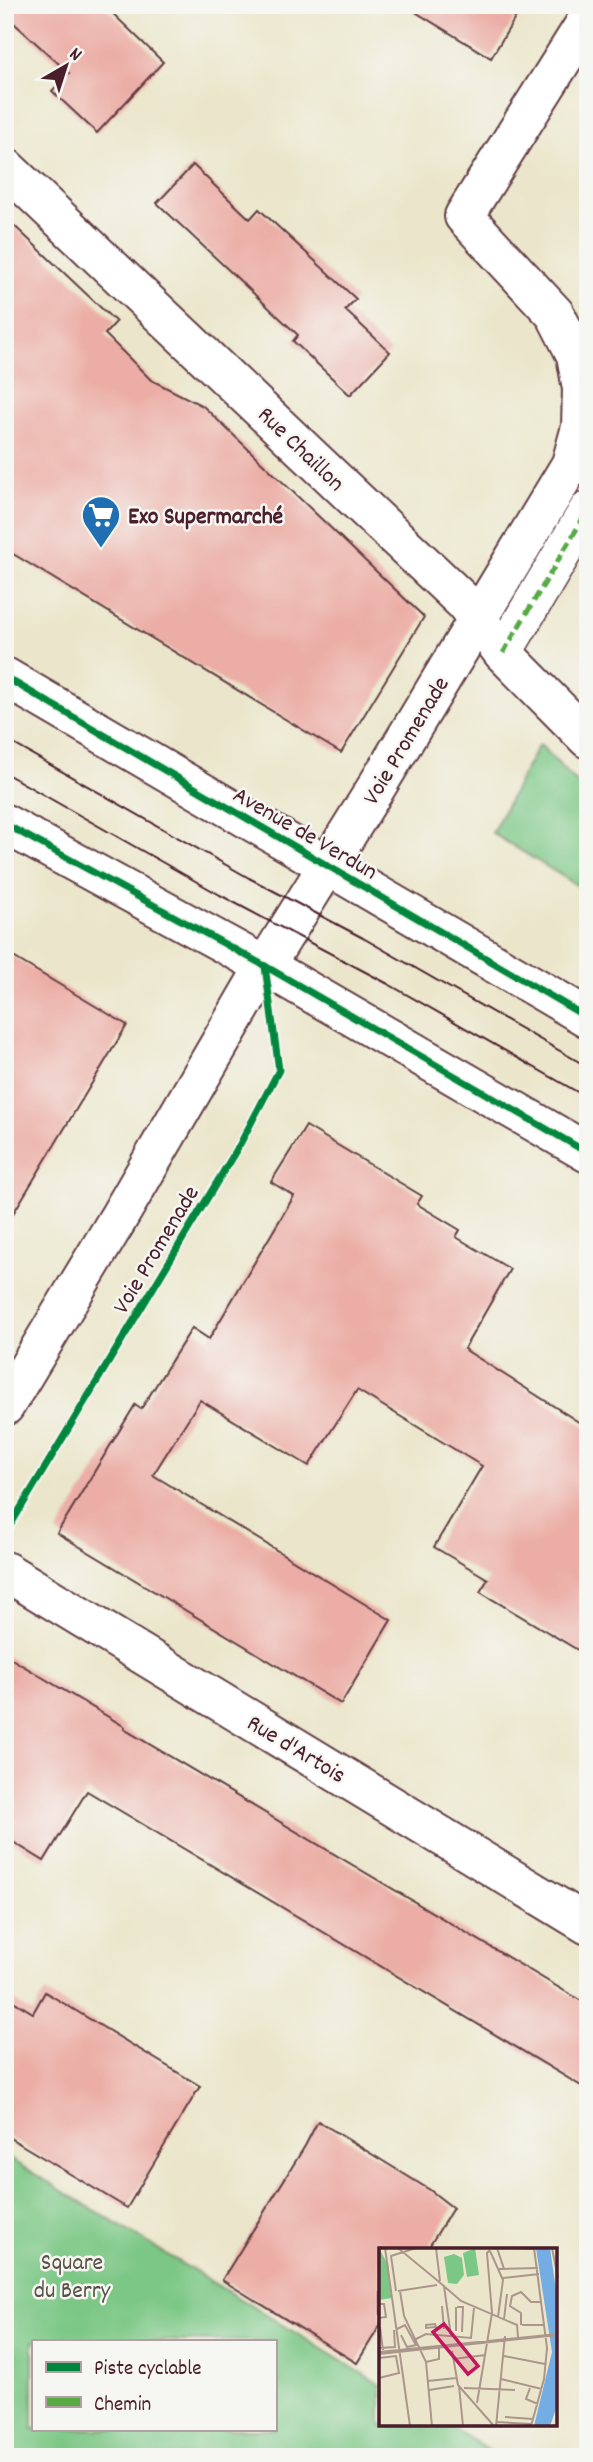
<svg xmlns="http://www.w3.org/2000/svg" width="593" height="2462" viewBox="0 0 593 2462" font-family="Dekko,sans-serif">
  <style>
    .green { fill: #7bc785; stroke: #627358; stroke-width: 2; fill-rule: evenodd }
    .building { fill: #ebada5 }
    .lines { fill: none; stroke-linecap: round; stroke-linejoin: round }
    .pedestrian-casing { stroke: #623d43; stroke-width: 40 }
    .minor-casing { stroke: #623d43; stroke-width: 42 }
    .secondary-casing { stroke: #623d43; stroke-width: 42 }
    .pedestrian { stroke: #fff; stroke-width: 37 }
    .minor { stroke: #fff; stroke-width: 38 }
    .secondary { stroke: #fff; stroke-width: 38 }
    .tram { stroke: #4a1f2b; stroke-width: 2 }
    .quiet { stroke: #57aa44; stroke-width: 5; stroke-dasharray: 10 5; stroke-linecap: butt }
    .cycleway-casing { stroke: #f6f6f2; stroke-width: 11 }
    .cycleway { stroke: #00873e; stroke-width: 7 }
    .labels { text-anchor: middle; stroke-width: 5; stroke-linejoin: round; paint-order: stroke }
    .street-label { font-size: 24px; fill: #4a1f2b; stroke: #f6f6f2 }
    .poi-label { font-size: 24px; font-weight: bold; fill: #4a1f2b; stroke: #f6f6f2; text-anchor: start }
    .park-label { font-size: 24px; fill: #595146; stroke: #f6f6f2 }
    .inset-road { fill: none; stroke: #ab968b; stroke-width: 2 }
    .view { fill: #c2185b; fill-opacity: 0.15; stroke: #c2185b; stroke-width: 3.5 }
    .inset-edge { fill: none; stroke: #4a1f2b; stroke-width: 3.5 }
  </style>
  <rect width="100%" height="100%" fill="#f6f6f2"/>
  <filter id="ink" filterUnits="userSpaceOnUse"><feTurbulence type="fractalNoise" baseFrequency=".0143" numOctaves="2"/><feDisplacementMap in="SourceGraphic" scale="14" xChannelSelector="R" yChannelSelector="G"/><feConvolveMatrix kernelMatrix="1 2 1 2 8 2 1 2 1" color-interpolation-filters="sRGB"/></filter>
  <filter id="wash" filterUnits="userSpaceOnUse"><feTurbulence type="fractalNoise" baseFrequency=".00686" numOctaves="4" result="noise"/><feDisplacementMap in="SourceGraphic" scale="28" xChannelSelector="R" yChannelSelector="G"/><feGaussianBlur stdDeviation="1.57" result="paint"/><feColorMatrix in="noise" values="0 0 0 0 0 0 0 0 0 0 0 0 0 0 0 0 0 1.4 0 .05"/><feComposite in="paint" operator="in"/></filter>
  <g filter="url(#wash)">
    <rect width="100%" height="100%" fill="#ebe6cb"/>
    <g class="green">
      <path d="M539 744 588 794V892L492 833Z"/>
      <path d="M5 2156 381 2385V2425H448L499 2457H5ZM33 2341H275V2429H33Z"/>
    </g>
    <g id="blocks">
      <g class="building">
        <path d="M5 5H104L163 62 97 133 52 91 69 73 5 15Z"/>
        <path d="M404 5H523L491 58Z"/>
        <path d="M193 165 250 219 259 209 356 299 345 310 390 352 350 395 293 341 298 335 157 203Z"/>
        <path d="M5 217 116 322 105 334 151 380 203 406 424 617 341 753 5 549Z"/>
        <path d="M5 952 127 1025 5 1227Z"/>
        <path d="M306 1126 422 1196 417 1204 460 1230 456 1237 510 1269 464 1349 588 1428V1656L480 1592 488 1579 434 1547 482 1466 357 1390 309 1466 200 1400 153 1475 391 1620 341 1704 57 1533 135 1405 141 1409 192 1328 209 1339 294 1196 271 1182Z"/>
        <path d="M5 1655 125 1727 124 1729 588 2005V2090L87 1791 44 1861 5 1837Z"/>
        <path d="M45 1992 200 2086 127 2208 5 2135V1996L33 2013Z"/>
        <path d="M318 2121 430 2190 453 2208 427 2250H381V2324L357 2363 222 2280 305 2146Z"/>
      </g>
    </g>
  </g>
  <g filter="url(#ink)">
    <use href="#blocks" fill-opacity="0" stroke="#623d43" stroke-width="2"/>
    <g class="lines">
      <g class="pedestrian-casing">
        <path id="pedestrian" d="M503 653 588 510"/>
      </g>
      <g class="minor-casing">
        <g id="minor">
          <path d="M5 167 465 603 503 653 588 739"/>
          <path d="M265 966 374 791 571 464 581 427 582 389 576 355 555 314 464 216 588 19"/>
          <path d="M5 1406 116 1222"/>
          <path d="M5 1571 588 1925"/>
        </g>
      </g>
      <g class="secondary-casing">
        <g id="secondary">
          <path d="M5 677 588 1018"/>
          <path d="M5 824 265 966 588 1153"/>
          <path d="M116 1222 265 966"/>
        </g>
      </g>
      <use href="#pedestrian" class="pedestrian"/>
      <use href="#minor" class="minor"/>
      <use href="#secondary" class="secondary"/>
      <g class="tram">
        <path d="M5 739 249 878 363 938 588 1067"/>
        <path d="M5 773 220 895 390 985 588 1098"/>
      </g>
      <path class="quiet" d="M503 653 588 510"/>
      <g class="cycleway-casing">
        <g id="cycleway">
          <path d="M5 677 588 1018"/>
          <path d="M5 824 265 966 588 1153"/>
          <path d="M5 1534 240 1144 279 1070 265 966"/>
        </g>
      </g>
      <use href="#cycleway" class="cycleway"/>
    </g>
  </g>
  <defs>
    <g id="supermarket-pin" transform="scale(2.0125)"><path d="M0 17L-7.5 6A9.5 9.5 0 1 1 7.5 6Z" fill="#1f6fb2" stroke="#f6f6f2"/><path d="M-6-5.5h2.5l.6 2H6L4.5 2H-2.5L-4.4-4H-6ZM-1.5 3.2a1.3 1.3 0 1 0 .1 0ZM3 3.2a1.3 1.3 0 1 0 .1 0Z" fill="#fff"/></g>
  </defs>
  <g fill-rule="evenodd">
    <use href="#supermarket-pin" x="101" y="515"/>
  </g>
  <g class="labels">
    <g class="street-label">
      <text transform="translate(302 448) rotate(44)" y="8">Rue Chaillon</text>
      <text transform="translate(405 740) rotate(-59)" y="8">Voie Promenade</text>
      <text transform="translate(306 832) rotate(30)" y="8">Avenue de Verdun</text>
      <text transform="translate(155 1249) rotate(-59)" y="8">Voie Promenade</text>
      <text transform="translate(297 1748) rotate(31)" y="8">Rue d'Artois</text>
    </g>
    <g class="poi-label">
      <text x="128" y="523">Exo Supermarché</text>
    </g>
    <g class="park-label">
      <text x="72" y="2269">Square<tspan x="72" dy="28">du Berry</tspan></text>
    </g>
  </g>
  <g transform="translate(379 2248)">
    <rect width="178" height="178" fill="#ebe6cb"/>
    <path d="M0 0 9 17 13 50 0 52ZM96 0 100 27 88 29 84 5ZM75 6 83 10 85 27 78 36 69 35 65 9Z" fill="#7bc785"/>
    <path d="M157 0H171L178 49V158L171 178H155L173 104Z" fill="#74ade3"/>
    <path class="inset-road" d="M6 0 31 178M19 0 59 33M57 0 61 33M118 0 125 21M134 0 155 1M173 0 179 30M111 3 124 32 119 69M120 21 159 20M124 30 160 26M59 33 82 53 138 77 139 89M65 38 72 88M17 43 12 8 37 0M19 43 58 37M21 43 25 68 47 114 53 178M0 56H5L7 69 0 70M63 58 65 81M78 59H84L83 84M125 71 128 46M56 76 57 79 47 80V77ZM142 77V65L131 58 133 48 142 44 152 54H162M143 77H165M1 79 4 102M18 81 26 77 37 97 28 99 22 87M77 83V59M37 91 47 86 92 90 95 60M0 100 16 99 15 82M73 103 79 137 115 178M0 104 179 86M0 106 179 87M125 108 166 116M0 110 17 108 20 125 0 130M74 111 107 107M47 114 60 111V99M122 131 163 141M49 133 77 130M80 138 84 178M85 140 136 142M151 140 147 151 159 156M50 142 75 138M98 155 113 65 108 5 111 2M126 169 154 171M118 174 153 176M117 178 126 88M152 178 165 131 168 100 155 0"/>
    <path class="view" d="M65 76 99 118 89 126 54 84Z"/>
    <rect width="178" height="178" class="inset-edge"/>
  </g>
  <rect width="593" height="2462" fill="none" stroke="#f6f6f2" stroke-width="28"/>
  <rect x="32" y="2340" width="245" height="91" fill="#f6f6f2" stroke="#b1a0a2" stroke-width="2"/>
  <rect x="46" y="2362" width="35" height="10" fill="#00873e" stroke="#b1a0a2" stroke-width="2"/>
  <text x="94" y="2374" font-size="21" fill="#4a1f2b">Piste cyclable</text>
  <rect x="46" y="2397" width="35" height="10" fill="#57aa44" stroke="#b1a0a2" stroke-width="2"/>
  <text x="94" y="2410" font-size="21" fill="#4a1f2b">Chemin</text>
  <g transform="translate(66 66) rotate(39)" stroke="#f6f6f2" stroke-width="5" paint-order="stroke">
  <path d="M0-5L12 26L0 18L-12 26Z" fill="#4a1f2b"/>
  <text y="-10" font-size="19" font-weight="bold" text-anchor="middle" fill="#4a1f2b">N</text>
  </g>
</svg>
